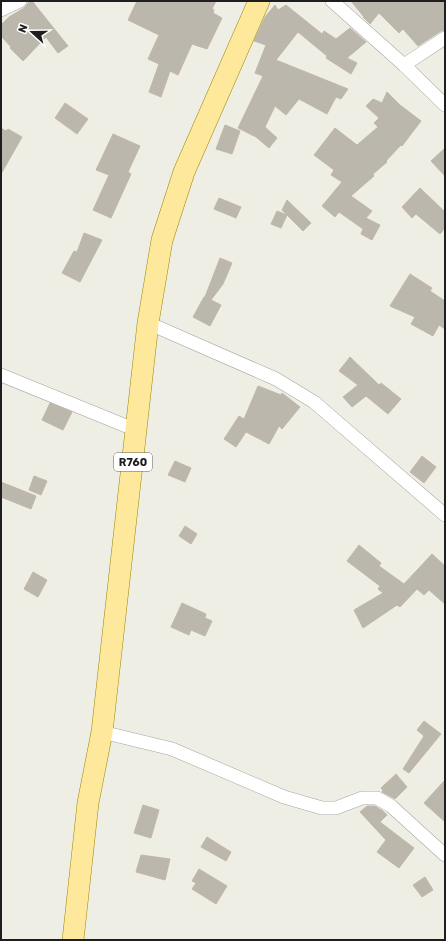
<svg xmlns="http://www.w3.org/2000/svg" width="446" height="941" viewBox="0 0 446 941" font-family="Rubik,sans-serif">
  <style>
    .building { fill: #bcb7ad; stroke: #c1b8a6 }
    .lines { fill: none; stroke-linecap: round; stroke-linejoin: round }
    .street-casing { stroke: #a5a5a5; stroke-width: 14 }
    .primary-casing { stroke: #988800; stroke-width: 22 }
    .street { stroke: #fff; stroke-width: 13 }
    .primary { stroke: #fde89c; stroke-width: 21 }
    .labels { text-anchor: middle; stroke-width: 4; stroke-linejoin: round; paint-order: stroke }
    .shield { fill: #fff; stroke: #626262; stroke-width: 1 }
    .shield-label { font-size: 11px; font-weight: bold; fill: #1e1e1e }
  </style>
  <rect width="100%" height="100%" fill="#efeee4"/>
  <g class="building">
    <path d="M30 1H32L68 46 58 53 46 37 23 61 10 48 11 47 1 36V25L9 17 24 8Z"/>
    <path d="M137 1H216L212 9 214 10 213 13 222 18 207 49 192 44 178 75 170 71 161 97 149 92 159 64 148 59 159 35 128 20Z"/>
    <path d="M351 1H445V30L441 31 418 46 403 29 399 33 379 13 370 24 363 17H364Z"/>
    <path d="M275 5 278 10 286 5 322 34 324 31 336 39 350 28 366 42 347 58 357 63 351 74 326 58 327 56 298 32 276 60 348 89 341 99 336 97 327 114 299 99 286 115 275 106 265 127 277 138 269 148 256 137 238 128 263 76 255 73 266 45 254 41 265 17Z"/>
    <path d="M387 92 400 105 421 121 402 146 401 145 386 161 387 162 373 174 374 176 351 196 372 211 366 218 380 225 372 240 361 234 363 229 339 212 335 217 322 206 342 182 331 175 334 170 314 155 335 128 357 145 378 127 374 123 379 118 366 106 373 99 382 103Z"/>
    <path d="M65 103 88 119 77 134 55 118Z"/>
    <path d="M225 125 240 131 232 154 216 149Z"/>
    <path d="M1 128 6 131 8 129 22 137 1 174Z"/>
    <path d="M113 134 140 146 128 172 131 174 111 218 93 210 109 175 96 170Z"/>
    <path d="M445 148V176L431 161Z"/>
    <path d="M420 188 445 212V228L440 234 416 214 412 218 402 207Z"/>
    <path d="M219 198 241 207 236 218 214 209Z"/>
    <path d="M287 200 311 223 303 231 282 210Z"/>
    <path d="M277 211 287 215 281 228 271 224Z"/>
    <path d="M84 233 102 240 80 282 62 273 74 251 77 252Z"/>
    <path d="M220 258 232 263 223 284 211 300 221 305 210 326 193 317 204 297H205Z"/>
    <path d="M410 274 432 288 430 291 445 301V329L439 325 433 336 411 324 415 317 390 306Z"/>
    <path d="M350 357 379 385 381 383 401 399 388 414 366 396 352 407 343 397 358 385 339 371Z"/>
    <path d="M258 386 281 395 282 393 300 407 282 429 279 426 269 444 246 432 236 447 224 439 239 416 244 419Z"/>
    <path d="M50 403 72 412 63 430 42 420Z"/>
    <path d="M422 456 436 467 424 483 410 472Z"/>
    <path d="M175 461 191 468 185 482 168 475Z"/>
    <path d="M34 476 47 481 41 495 29 490Z"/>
    <path d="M1 482 36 496 31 509 1 497Z"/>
    <path d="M185 526 197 534 191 544 179 536Z"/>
    <path d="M359 545 381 563 379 566 404 584 432 554 445 566V604L429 590 424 595 417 589 400 607 397 605 363 628 354 610 383 593 378 589 380 586 347 561Z"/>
    <path d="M33 572 47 580 38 597 24 589Z"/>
    <path d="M182 603 206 614 205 618 212 621 205 636 191 630 189 635 171 627Z"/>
    <path d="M424 721 441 734 409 773 403 769 424 736 417 730Z"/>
    <path d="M396 774 407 787 395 799 382 792 383 790 381 788Z"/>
    <path d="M445 780V822L424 803Z"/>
    <path d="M143 805 159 810 151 838 134 833Z"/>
    <path d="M367 806H375L383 811 387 815 380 822 414 848 399 868 377 852 386 840 360 812Z"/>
    <path d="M207 837 231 852 226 861 201 847Z"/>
    <path d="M141 855 170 859 165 880 136 872Z"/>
    <path d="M199 869 227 886 216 904 192 889 196 883 192 881Z"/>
    <path d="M425 877 433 890 422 897 413 885Z"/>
  </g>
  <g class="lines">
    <g class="street-casing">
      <g id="street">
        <path d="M332 1 404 65 445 105"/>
        <path d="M1 10 20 1"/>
        <path d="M404 65 445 38"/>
        <path d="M148 323 276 379 314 402 445 515"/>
        <path d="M1 375 136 430"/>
        <path d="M102 732 172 749 284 797 322 808H336L362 798H377L391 806 445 855"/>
      </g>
    </g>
    <g class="primary-casing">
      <path id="primary" d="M73 940 88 803 102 732 148 323 162 240 184 172 259 1"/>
    </g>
    <use href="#street" class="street"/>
    <use href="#primary" class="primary"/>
  </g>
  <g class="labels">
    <rect class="shield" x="114" y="453" width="38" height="18" rx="3"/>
    <g class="shield-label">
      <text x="133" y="466">R760</text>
    </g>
  </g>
  <rect width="446" height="941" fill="none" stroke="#1e1e1e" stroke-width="4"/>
  <g transform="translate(32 32) rotate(291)" stroke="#ffffff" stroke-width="3" paint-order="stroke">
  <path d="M0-3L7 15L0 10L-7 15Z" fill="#1e1e1e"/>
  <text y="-6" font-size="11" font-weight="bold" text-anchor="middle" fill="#1e1e1e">N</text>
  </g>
</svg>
